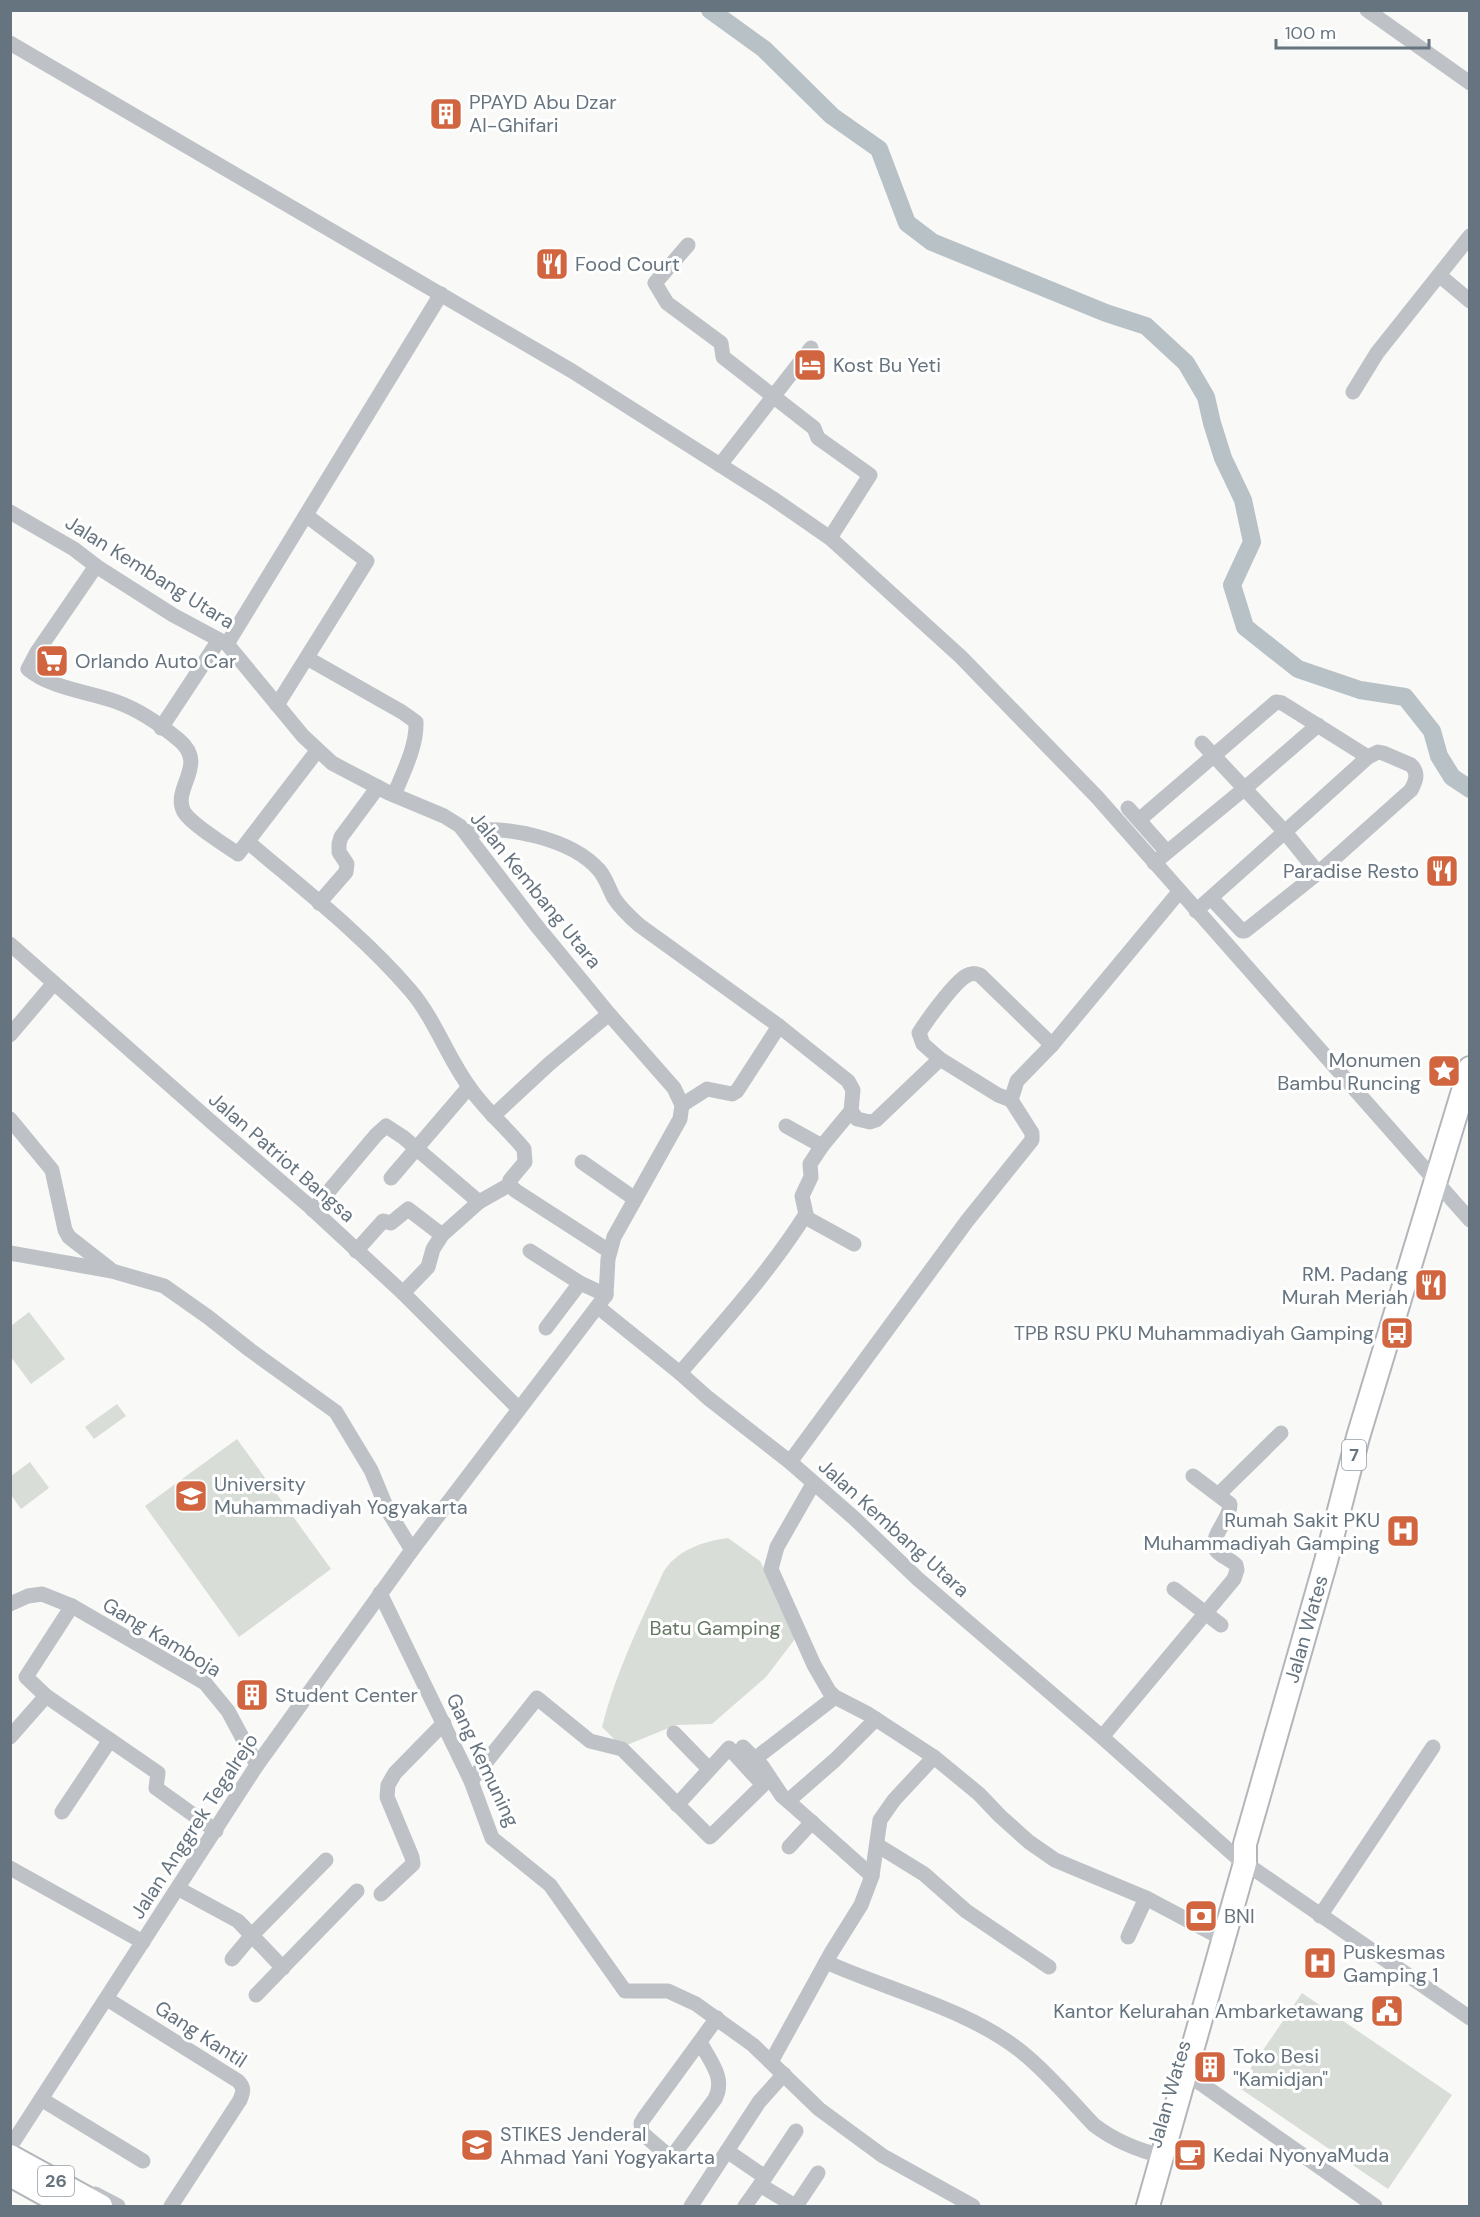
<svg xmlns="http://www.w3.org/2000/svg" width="1480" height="2217" viewBox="0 0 1480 2217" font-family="'DM Sans',sans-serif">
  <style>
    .green { fill: #d9ddd7 }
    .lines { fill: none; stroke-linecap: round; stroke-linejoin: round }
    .river { stroke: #b8c1c6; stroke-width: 18 }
    .highway-casing { stroke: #b2b6ba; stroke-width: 26 }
    .minor { stroke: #bec2c6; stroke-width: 15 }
    .highway { stroke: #fff; stroke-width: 22 }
    .labels { text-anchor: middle; stroke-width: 6; stroke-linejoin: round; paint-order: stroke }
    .shield { fill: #fff; stroke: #949ea5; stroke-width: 1.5 }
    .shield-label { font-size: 18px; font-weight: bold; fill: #66747f }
    .poi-label { font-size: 20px; fill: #66747f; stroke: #fff; text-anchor: start }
    .street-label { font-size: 20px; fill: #66747f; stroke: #fff }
    .park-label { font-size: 20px; fill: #687866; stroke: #fff }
  </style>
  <rect width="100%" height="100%" fill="#f9f9f7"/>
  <g class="green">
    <path d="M29 1312 65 1359 31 1384 11 1357V1326Z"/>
    <path d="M117 1404 126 1416 94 1439 85 1427Z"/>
    <path d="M237 1439 331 1569 239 1637 145 1506Z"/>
    <path d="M30 1462 49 1488 21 1509 11 1495V1476Z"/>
    <path d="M728 1538 760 1561 798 1635 766 1677 712 1724 676 1725 622 1747 602 1727C615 1674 640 1623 663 1573 675 1551 703 1541 728 1538Z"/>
    <path d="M1302 1993 1452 2095 1388 2189 1238 2087Z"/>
  </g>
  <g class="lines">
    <path class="river" d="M710 10 764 49 832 116 879 149 907 223 932 242 1106 313 1146 326 1186 363 1206 397 1212 423 1223 458 1243 500 1252 542 1232 585 1245 627 1298 669 1360 690 1405 697 1432 731 1439 756 1452 777 1470 789"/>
    <g class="highway-casing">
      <g id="highway">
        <path d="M10 2156 101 2206"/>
        <path d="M10 2175 66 2206"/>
        <path d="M1148 2206 1245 1863V1844L1326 1561 1358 1437 1470 1068"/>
      </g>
    </g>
    <g class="minor">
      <path d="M1367 10 1470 83"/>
      <path d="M10 43 572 371 772 498 830 538 961 657 1097 797 1470 1220"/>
      <path d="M688 245 655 283 667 303 721 343 723 357 814 428 818 438 870 475 830 538"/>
      <path d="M1439 275 1470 301"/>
      <path d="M1353 392 1377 353 1470 236"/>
      <path d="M720 465 811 348"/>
      <path d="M10 512 74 549 96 566 173 615 227 644 303 736 332 763 389 793 444 816 460 826 536 925 609 1014 674 1088 682 1105 680 1119 614 1237 608 1259 606 1295 412 1550 257 1765 10 2147"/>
      <path d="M96 566 37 652 28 669C50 688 90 692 117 702 139 710 161 725 179 740 209 765 171 788 184 812 191 824 225 845 238 854L317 751"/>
      <path d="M227 644 441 294"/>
      <path d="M307 658 402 712 416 722C417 746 403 773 394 795"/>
      <path d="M277 705 367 561 307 516"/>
      <path d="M161 728 219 640"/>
      <path d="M1202 743 1285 832 1318 873"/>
      <path d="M1128 808 1167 852"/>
      <path d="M1139 820 1276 702 1282 703 1368 757"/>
      <path d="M466 832C505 824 572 839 599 870 606 878 609 889 614 898 621 909 630 917 639 925L779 1026 848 1081 853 1090 851 1111 857 1119 870 1122 876 1120 940 1059 998 1095 1011 1100"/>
      <path d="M248 842C303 889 363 935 410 990 435 1019 447 1057 470 1088 486 1111 507 1128 524 1149L525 1162 510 1180 509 1185 516 1191 609 1251"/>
      <path d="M1154 863 1244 789 1318 725"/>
      <path d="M319 903 346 872 347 864 339 852V844L341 837 378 787"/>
      <path d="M1196 911C1253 860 1311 809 1368 757L1378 752 1383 753 1411 765C1419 773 1416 781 1411 790L1318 873 1245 931H1242L1211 898"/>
      <path d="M10 944 216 1126 308 1205 403 1293 519 1409"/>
      <path d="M10 1035 54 983"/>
      <path d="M940 1059 923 1044 919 1033C927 1020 954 983 966 976 971 973 974 973 980 975L1052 1045"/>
      <path d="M682 1105 707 1089 732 1094 737 1091 779 1026"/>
      <path d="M493 1116 549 1064 609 1014"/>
      <path d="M10 1119 52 1170 65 1230 69 1237 110 1269"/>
      <path d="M786 1126 822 1146"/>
      <path d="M582 1162 635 1199"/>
      <path d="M391 1178 469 1087"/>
      <path d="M313 1210 376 1135 386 1126 403 1137 479 1202"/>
      <path d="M805 1217 854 1244"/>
      <path d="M356 1251 383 1221 391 1223 408 1209 442 1235"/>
      <path d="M530 1251 580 1283 606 1295"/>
      <path d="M10 1253 112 1271 164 1286 208 1317 250 1350 336 1412 371 1470 388 1511 412 1550"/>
      <path d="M403 1293 428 1267 433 1249 442 1235 479 1202 509 1185"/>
      <path d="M598 1307 680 1373 708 1398 790 1462 854 1518 918 1579 1102 1737 1235 1856 1470 2018"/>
      <path d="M546 1328 580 1283"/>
      <path d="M680 1373C724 1322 770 1271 806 1214L802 1196 811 1177 810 1164 822 1146 851 1111"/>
      <path d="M790 1462 967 1221 1032 1140V1133L1011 1100 1017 1081 1052 1045 1179 892"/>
      <path d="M813 1484 777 1547 771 1569 814 1665 829 1691 835 1697 868 1714 934 1757 979 1794 1000 1816 1029 1842 1055 1860 1146 1898 1214 1934"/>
      <path d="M1219 1494 1281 1433"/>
      <path d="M1174 1589 1221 1625"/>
      <path d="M380 1593 471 1781 492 1838 550 1885 625 1991H668L696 2004 753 2045 819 2109 883 2156 973 2206"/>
      <path d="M10 1604 28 1596 42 1594 72 1606 205 1683 228 1711 257 1765"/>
      <path d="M72 1606 26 1677 46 1696 158 1773 156 1788 216 1831"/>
      <path d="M674 1733 709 1769"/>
      <path d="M10 1737 46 1696"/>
      <path d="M1102 1737 1234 1579 1237 1570 1236 1565C1230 1559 1220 1556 1216 1550 1208 1538 1231 1518 1230 1504L1193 1476"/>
      <path d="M743 1747 762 1766 782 1796 788 1801"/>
      <path d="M756 1758 835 1697"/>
      <path d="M471 1781 537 1698 590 1741 622 1749 710 1837 763 1785 729 1748 677 1805"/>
      <path d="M62 1812 110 1740"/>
      <path d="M877 1845 924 1874 966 1911 1049 1967"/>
      <path d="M789 1847 812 1822"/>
      <path d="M10 1868 143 1942"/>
      <path d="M872 1876 788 1801 835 1760 876 1719"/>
      <path d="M179 1889 238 1921 283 1968"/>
      <path d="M381 1894 413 1864 412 1857 387 1797 388 1785 395 1773 444 1723"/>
      <path d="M1320 1916 1433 1747"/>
      <path d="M1128 1937 1146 1898"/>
      <path d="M232 1959 252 1935 326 1860"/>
      <path d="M826 1962C888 1990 971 2010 1023 2053 1049 2074 1071 2101 1094 2125 1115 2141 1137 2150 1162 2156"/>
      <path d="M256 1995 357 1891"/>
      <path d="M107 1999 238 2081C245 2088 243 2092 240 2100L171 2206"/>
      <path d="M700 2042C710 2061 726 2078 715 2099L671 2158 642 2133 641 2123 644 2118 717 2018"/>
      <path d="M771 2062 831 1953 861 1905 872 1876 880 1820 894 1800 934 1757"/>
      <path d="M1186 2073 1375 2206"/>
      <path d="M41 2099 143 2161"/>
      <path d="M727 2151 765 2177"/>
      <path d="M760 2185 796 2131"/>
      <path d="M95 2194 118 2206"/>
      <path d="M691 2206 759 2102 784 2074"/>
      <path d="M745 2206 760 2185 795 2206"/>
      <path d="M796 2206 818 2173"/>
    </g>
    <use href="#highway" class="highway"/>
  </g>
  <defs>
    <g id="building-square" transform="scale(1.725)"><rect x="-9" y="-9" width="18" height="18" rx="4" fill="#d1653f" stroke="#fff"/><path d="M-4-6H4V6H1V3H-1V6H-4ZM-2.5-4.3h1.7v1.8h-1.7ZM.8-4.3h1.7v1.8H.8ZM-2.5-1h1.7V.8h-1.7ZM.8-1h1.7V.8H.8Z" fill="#fff"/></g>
    <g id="restaurant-square" transform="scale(1.725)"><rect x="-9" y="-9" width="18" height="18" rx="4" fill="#d1653f" stroke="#fff"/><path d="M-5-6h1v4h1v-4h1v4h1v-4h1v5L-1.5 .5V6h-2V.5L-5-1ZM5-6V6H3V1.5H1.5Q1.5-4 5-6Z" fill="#fff"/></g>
    <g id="hotel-square" transform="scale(1.725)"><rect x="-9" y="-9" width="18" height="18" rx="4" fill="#d1653f" stroke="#fff"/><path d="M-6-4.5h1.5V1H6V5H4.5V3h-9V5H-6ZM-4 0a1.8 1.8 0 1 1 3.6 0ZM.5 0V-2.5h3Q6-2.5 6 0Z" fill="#fff"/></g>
    <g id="supermarket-square" transform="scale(1.725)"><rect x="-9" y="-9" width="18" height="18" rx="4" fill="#d1653f" stroke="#fff"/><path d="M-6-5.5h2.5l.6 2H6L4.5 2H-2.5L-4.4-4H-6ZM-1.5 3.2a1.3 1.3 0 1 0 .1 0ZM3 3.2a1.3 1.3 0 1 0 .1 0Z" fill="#fff"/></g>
    <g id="sight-square" transform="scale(1.725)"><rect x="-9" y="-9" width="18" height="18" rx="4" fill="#d1653f" stroke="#fff"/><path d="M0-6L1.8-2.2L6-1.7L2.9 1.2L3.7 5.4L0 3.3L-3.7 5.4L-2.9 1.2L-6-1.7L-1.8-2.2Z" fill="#fff"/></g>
    <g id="bus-square" transform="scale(1.725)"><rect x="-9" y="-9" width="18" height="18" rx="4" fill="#d1653f" stroke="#fff"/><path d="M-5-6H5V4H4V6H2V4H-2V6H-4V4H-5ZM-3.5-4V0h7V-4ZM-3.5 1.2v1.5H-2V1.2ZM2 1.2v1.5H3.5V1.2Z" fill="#fff"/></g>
    <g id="university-square" transform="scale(1.725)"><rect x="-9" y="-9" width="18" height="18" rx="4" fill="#d1653f" stroke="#fff"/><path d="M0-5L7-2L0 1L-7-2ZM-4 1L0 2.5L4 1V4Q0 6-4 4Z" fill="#fff"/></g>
    <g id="hospital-square" transform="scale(1.725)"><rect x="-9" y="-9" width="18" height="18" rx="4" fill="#d1653f" stroke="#fff"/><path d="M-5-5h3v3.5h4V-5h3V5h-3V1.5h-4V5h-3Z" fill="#fff"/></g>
    <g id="bank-square" transform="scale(1.725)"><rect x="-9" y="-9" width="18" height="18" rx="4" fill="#d1653f" stroke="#fff"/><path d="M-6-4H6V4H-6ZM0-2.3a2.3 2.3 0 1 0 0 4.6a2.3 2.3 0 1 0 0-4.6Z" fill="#fff"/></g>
    <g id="civic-square" transform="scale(1.725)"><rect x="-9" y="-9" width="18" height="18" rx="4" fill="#d1653f" stroke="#fff"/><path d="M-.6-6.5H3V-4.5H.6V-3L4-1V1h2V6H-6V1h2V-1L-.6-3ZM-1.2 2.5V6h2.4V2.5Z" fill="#fff"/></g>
    <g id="cafe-square" transform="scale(1.725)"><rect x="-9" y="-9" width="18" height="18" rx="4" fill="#d1653f" stroke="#fff"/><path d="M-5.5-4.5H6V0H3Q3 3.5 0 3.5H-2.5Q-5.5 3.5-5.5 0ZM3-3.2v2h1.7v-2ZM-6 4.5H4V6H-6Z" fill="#fff"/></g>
  </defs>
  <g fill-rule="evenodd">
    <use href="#building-square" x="446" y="114"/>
    <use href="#restaurant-square" x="552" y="264"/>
    <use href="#hotel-square" x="810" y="365"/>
    <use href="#supermarket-square" x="52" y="661"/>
    <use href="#restaurant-square" x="1442" y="871"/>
    <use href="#sight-square" x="1444" y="1071"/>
    <use href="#restaurant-square" x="1431" y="1285"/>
    <use href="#bus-square" x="1397" y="1333"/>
    <use href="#university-square" x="191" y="1496"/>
    <use href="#hospital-square" x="1403" y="1531"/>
    <use href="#building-square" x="252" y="1695"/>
    <use href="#bank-square" x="1201" y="1916"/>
    <use href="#hospital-square" x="1320" y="1963"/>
    <use href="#civic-square" x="1387" y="2011"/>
    <use href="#building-square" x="1210" y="2067"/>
    <use href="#university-square" x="477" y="2145"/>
    <use href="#cafe-square" x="1190" y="2155"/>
  </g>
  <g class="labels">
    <g class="shield">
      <rect x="1342" y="1440" width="24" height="30" rx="4.5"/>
      <rect x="38" y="2166" width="36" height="30" rx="4.5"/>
    </g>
    <g class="shield-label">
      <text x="1354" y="1461">7</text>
      <text x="56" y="2187">26</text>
    </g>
    <g class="poi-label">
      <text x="469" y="109">PPAYD Abu Dzar<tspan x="469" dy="23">Al-Ghifari</tspan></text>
      <text x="575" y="271">Food Court</text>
      <text x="833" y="372">Kost Bu Yeti</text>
      <text x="75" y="668">Orlando Auto Car</text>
      <text x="1419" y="878" text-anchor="end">Paradise Resto</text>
      <text x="1421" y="1067" text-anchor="end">Monumen<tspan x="1421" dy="23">Bambu Runcing</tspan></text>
      <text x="1408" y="1281" text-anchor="end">RM. Padang<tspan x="1408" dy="23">Murah Meriah</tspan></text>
      <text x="1374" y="1340" text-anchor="end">TPB RSU PKU Muhammadiyah Gamping</text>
      <text x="214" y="1491">University<tspan x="214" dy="23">Muhammadiyah Yogyakarta</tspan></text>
      <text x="1380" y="1527" text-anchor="end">Rumah Sakit PKU<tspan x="1380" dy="23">Muhammadiyah Gamping</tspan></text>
      <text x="275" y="1702">Student Center</text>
      <text x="1224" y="1923">BNI</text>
      <text x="1343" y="1959">Puskesmas<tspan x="1343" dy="23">Gamping 1</tspan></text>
      <text x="1364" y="2018" text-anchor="end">Kantor Kelurahan Ambarketawang</text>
      <text x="1233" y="2063">Toko Besi<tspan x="1233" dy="23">"Kamidjan"</tspan></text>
      <text x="500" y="2141">STIKES Jenderal<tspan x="500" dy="23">Ahmad Yani Yogyakarta</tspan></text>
      <text x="1213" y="2162">Kedai NyonyaMuda</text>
    </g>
    <g class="street-label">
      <text transform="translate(150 572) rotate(32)" y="7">Jalan Kembang Utara</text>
      <text transform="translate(536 890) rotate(51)" y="7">Jalan Kembang Utara</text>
      <text transform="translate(282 1157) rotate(41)" y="7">Jalan Patriot Bangsa</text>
      <text transform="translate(894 1528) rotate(42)" y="7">Jalan Kembang Utara</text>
      <text transform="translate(1306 1629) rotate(-74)" y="7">Jalan Wates</text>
      <text transform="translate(162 1637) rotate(31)" y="7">Gang Kamboja</text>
      <text transform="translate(483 1760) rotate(65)" y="7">Gang Kemuning</text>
      <text transform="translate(194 1826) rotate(-57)" y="7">Jalan Anggrek Tegalrejo</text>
      <text transform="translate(201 2034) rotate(33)" y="7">Gang Kantil</text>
      <text transform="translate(1169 2094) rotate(-74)" y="7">Jalan Wates</text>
    </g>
    <g class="park-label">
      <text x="715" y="1635">Batu Gamping</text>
    </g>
  </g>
  <rect width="1480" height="2217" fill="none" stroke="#66747f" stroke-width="24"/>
  <path d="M1276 39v9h153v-9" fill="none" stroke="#66747f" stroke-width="3"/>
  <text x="1285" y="39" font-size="18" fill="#66747f" stroke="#ffffff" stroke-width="4.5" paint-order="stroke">100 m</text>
</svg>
